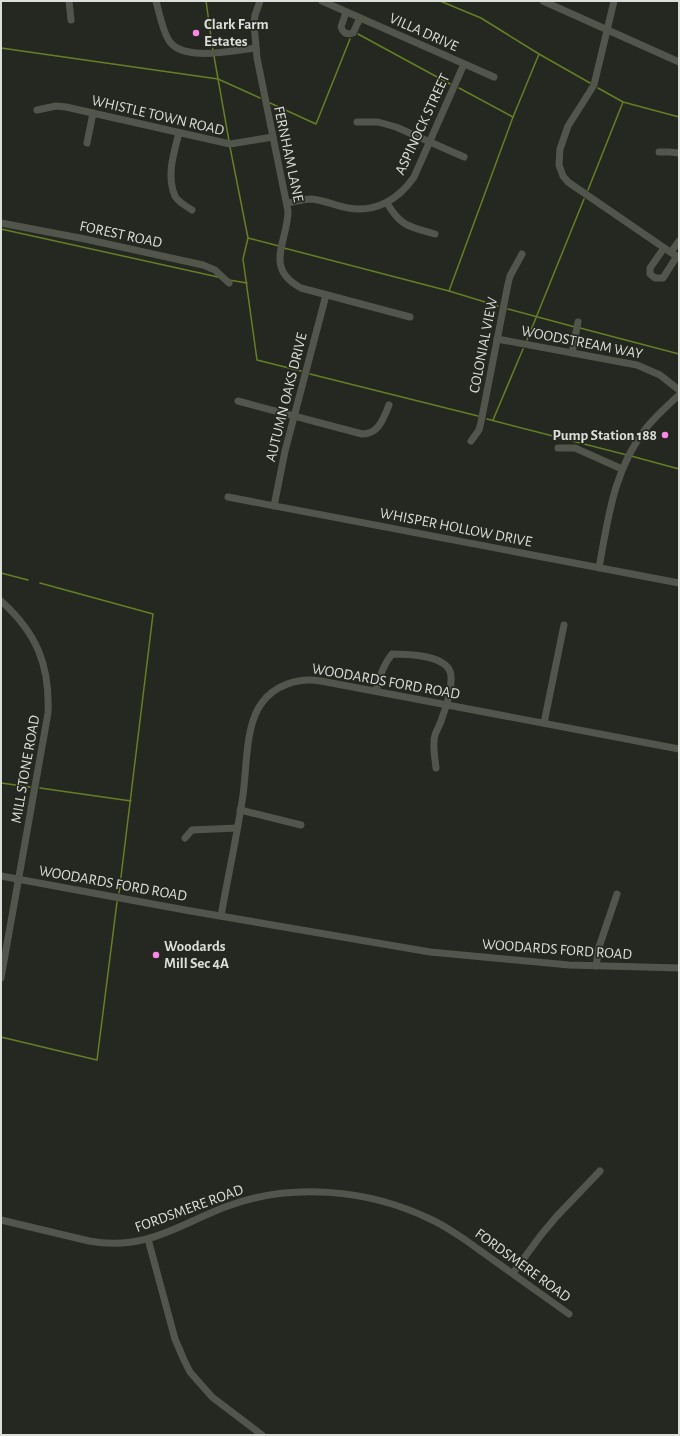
<svg xmlns="http://www.w3.org/2000/svg" width="680" height="1436" viewBox="0 0 680 1436" font-family="'Alegreya Sans',sans-serif">
  <style>
    .lines { fill: none; stroke-linecap: round; stroke-linejoin: round }
    .stream { stroke: #657f25; stroke-width: 1.5 }
    .minor { stroke: #52554c; stroke-width: 7 }
    .poi-dot { fill: #fb87e6; stroke: #252820; stroke-width: 1.5 }
    .labels { text-anchor: middle; stroke-width: 3.5; stroke-linejoin: round; paint-order: stroke }
    .poi-label { font-size: 15px; font-weight: bold; fill: #dcded9; stroke: #252820; text-anchor: start }
    .street-label { font-size: 15px; fill: #dcded9; stroke: #252820 }
  </style>
  <rect width="100%" height="100%" fill="#252820"/>
  <g class="lines">
    <g class="stream">
      <path d="M206 1 213 51"/>
      <path d="M440 1 481 18 539 54 590 83"/>
      <path d="M358 34 450 84"/>
      <path d="M1 48 218 79 260 98"/>
      <path d="M214 56 229 141"/>
      <path d="M459 88 513 117"/>
      <path d="M598 88 623 102 679 117"/>
      <path d="M270 103 316 124 350 39"/>
      <path d="M230 147 248 238 243 259 257 360 301 371"/>
      <path d="M588 190 623 102"/>
      <path d="M1 229 218 277"/>
      <path d="M248 238 279 246"/>
      <path d="M284 248 449 291 498 306"/>
      <path d="M229 280 247 283"/>
      <path d="M449 291 513 117 539 54"/>
      <path d="M508 309 575 327"/>
      <path d="M580 328 679 354"/>
      <path d="M527 340 584 199"/>
      <path d="M310 374 478 416"/>
      <path d="M487 419 627 455"/>
      <path d="M493 420 523 349"/>
      <path d="M631 456 679 469"/>
      <path d="M1 573 28 580"/>
      <path d="M40 583 153 614 119 893"/>
      <path d="M1 783 30 787"/>
      <path d="M40 788 131 801"/>
      <path d="M1 1037 97 1060 117 902"/>
    </g>
    <g class="minor">
      <path d="M69 1 71 20"/>
      <path d="M156 1C159 12 163 33 170 42 186 62 233 50 256 48"/>
      <path d="M260 1 255 15 254 24 257 58 288 211C288 241 263 268 301 288L410 317"/>
      <path d="M322 1 494 77"/>
      <path d="M543 1 679 62"/>
      <path d="M614 1 594 85 568 126 560 149 559 165 563 176 568 182 679 258"/>
      <path d="M346 12 341 27C343 33 347 35 353 33L360 18"/>
      <path d="M37 110 56 106 66 107 230 144 273 137"/>
      <path d="M357 122H378L396 127 464 157"/>
      <path d="M179 133C174 152 166 176 175 196 178 202 186 206 192 210"/>
      <path d="M87 143 93 113"/>
      <path d="M659 152H669L679 153"/>
      <path d="M287 203C295 202 303 199 311 199 324 200 336 206 348 208 376 213 399 199 414 177L464 64"/>
      <path d="M387 203C401 227 410 227 435 234"/>
      <path d="M1 223 85 239 203 265 215 270 229 283"/>
      <path d="M664 248 650 268V274L655 278H663L677 256"/>
      <path d="M671 252 679 241"/>
      <path d="M497 339 637 365 660 375 679 390"/>
      <path d="M572 353 578 322"/>
      <path d="M238 401 362 434C379 434 383 419 389 405"/>
      <path d="M471 441 479 430 481 422 508 284 510 276 522 254"/>
      <path d="M558 448H575L622 469"/>
      <path d="M228 497 679 583"/>
      <path d="M274 506 285 451 326 295"/>
      <path d="M599 568C608 518 614 468 647 427 656 416 668 405 679 395"/>
      <path d="M1 601C37 633 50 666 48 713L1 978"/>
      <path d="M376 691C379 677 383 665 392 654 407 654 450 655 451 676 452 689 447 705 442 718 441 723 437 729 435 735 432 745 435 758 436 768"/>
      <path d="M544 723 564 625"/>
      <path d="M240 810 301 825"/>
      <path d="M185 838 192 830 237 828"/>
      <path d="M1 876 185 910 430 952 569 965 679 968"/>
      <path d="M221 916C228 876 237 836 243 795 247 767 245 727 261 704 274 685 299 677 321 681L679 749"/>
      <path d="M596 966 599 947 617 894"/>
      <path d="M1 1220 89 1241C146 1251 176 1226 225 1207 290 1182 368 1189 430 1219 442 1224 453 1232 464 1239L569 1314"/>
      <path d="M148 1239 175 1339 184 1360 190 1372 212 1397 262 1435"/>
      <path d="M513 1273 541 1235 557 1216 600 1171"/>
    </g>
  </g>
  <g class="poi-dot">
    <circle cx="196" cy="33" r="4"/>
    <circle cx="665" cy="435" r="4"/>
    <circle cx="156" cy="955" r="4"/>
  </g>
  <g class="labels">
    <g class="poi-label">
      <text x="204" y="29">Clark Farm<tspan x="204" dy="17">Estates</tspan></text>
      <text x="657" y="440" text-anchor="end">Pump Station 188</text>
      <text x="164" y="951">Woodards<tspan x="164" dy="17">Mill Sec 4A</tspan></text>
    </g>
    <g class="street-label">
      <text transform="translate(424 32) rotate(24)" y="5">VILLA DRIVE</text>
      <text transform="translate(158 115) rotate(13)" y="5">WHISTLE TOWN ROAD</text>
      <text transform="translate(422 124) rotate(-65)" y="5">ASPINOCK STREET</text>
      <text transform="translate(289 154) rotate(78)" y="5">FERNHAM LANE</text>
      <text transform="translate(121 234) rotate(12)" y="5">FOREST ROAD</text>
      <text transform="translate(582 342) rotate(11)" y="5">WOODSTREAM WAY</text>
      <text transform="translate(483 345) rotate(-79)" y="5">COLONIAL VIEW</text>
      <text transform="translate(286 397) rotate(-76)" y="5">AUTUMN OAKS DRIVE</text>
      <text transform="translate(456 527) rotate(11)" y="5">WHISPER HOLLOW DRIVE</text>
      <text transform="translate(386 681) rotate(10)" y="5">WOODARDS FORD ROAD</text>
      <text transform="translate(25 769) rotate(-80)" y="5">MILL STONE ROAD</text>
      <text transform="translate(113 883) rotate(10)" y="5">WOODARDS FORD ROAD</text>
      <text transform="translate(557 949) rotate(4)" y="5">WOODARDS FORD ROAD</text>
      <text transform="translate(189 1208) rotate(-20)" y="5">FORDSMERE ROAD</text>
      <text transform="translate(523 1265) rotate(36)" y="5">FORDSMERE ROAD</text>
    </g>
  </g>
  <rect width="680" height="1436" fill="none" stroke="#dcded9" stroke-width="4"/>
</svg>
